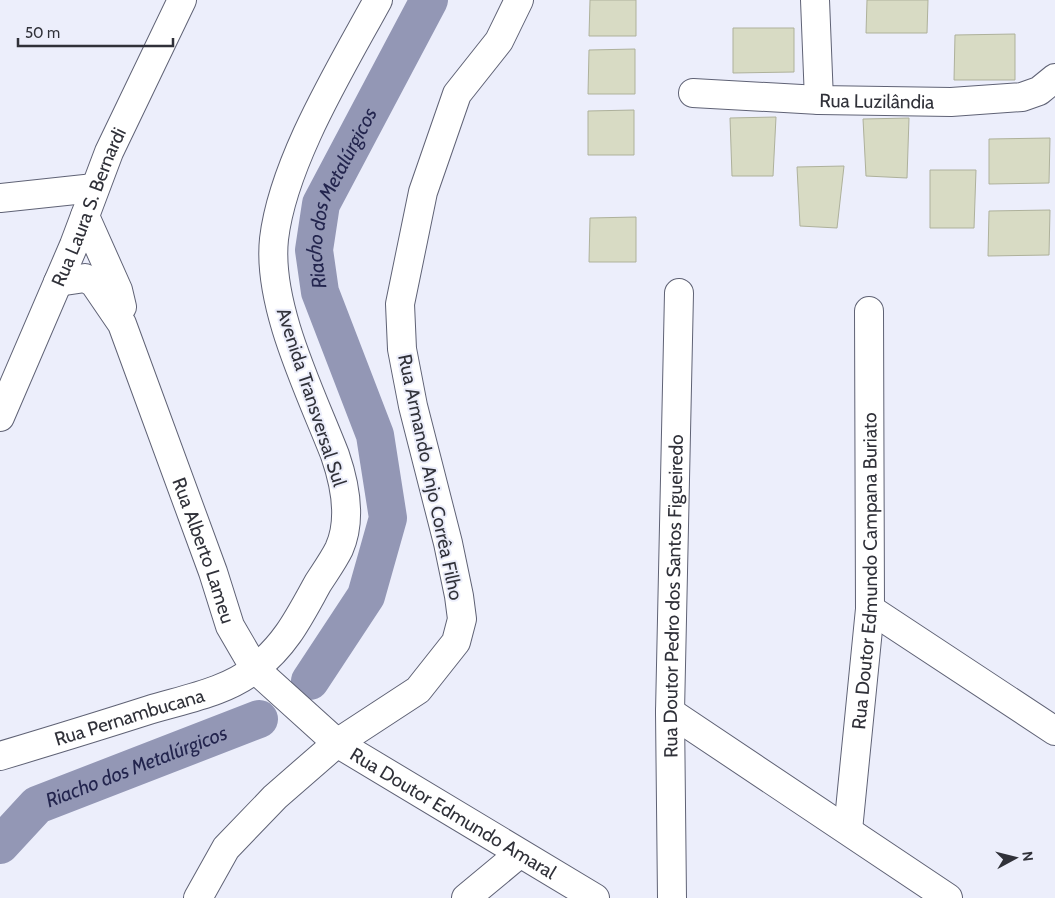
<svg xmlns="http://www.w3.org/2000/svg" width="1055" height="898" viewBox="0 0 1055 898" font-family="Cabin,sans-serif">
  <style>
    .lines { fill: none; stroke-linecap: round; stroke-linejoin: round }
    .river { stroke: #9397b5; stroke-width: 38 }
    .building { fill: #d8dbc4; stroke: #aeb19b }
    .minor-casing { stroke: #5f6275; stroke-width: 30 }
    .major-casing { stroke: #5f6275; stroke-width: 30 }
    .minor { stroke: #fff; stroke-width: 28 }
    .major { stroke: #fff; stroke-width: 28 }
    .labels { text-anchor: middle; stroke-width: 4; stroke-linejoin: round; paint-order: stroke }
    .street-label { font-size: 19px; fill: #303139; stroke: #eceefb }
    .water-label { font-size: 20px; font-style: italic; fill: #23254e; stroke: #eceefb }
  </style>
  <rect width="100%" height="100%" fill="#eceefb"/>
  <g class="lines">
    <g class="river">
      <path id="s1" d="M310 681 366 596 388 518 375 435 320 292 314 250 321 204 429 0"/>
      <path id="s2" d="M0 845 37 805 259 719"/>
    </g>
  </g>
  <g class="building">
    <path d="M590 0H636V36H589Z"/>
    <path d="M867 0H928L927 33H866Z"/>
    <path d="M733 28H794V72L733 73Z"/>
    <path d="M1015 34V80H954L955 35Z"/>
    <path d="M635 49V94H588L589 50Z"/>
    <path d="M634 110V155H588V111Z"/>
    <path d="M776 117 773 176H732L730 118Z"/>
    <path d="M909 118 907 178 866 176 863 119Z"/>
    <path d="M1050 138 1049 183 989 184V139Z"/>
    <path d="M844 166 837 228 800 226 797 167Z"/>
    <path d="M930 170H976L974 228H930Z"/>
    <path d="M1050 210 1049 255 988 256 989 211Z"/>
    <path d="M636 217V262H589L590 218Z"/>
  </g>
  <g class="lines">
    <g class="minor-casing">
      <g id="minor">
        <path d="M815 0 819 100"/>
        <path id="s3" d="M693 93 819 100 951 102 1022 97 1039 91 1055 78"/>
        <path d="M0 198 94 188"/>
        <path d="M85 216 118 290 122 307"/>
        <path id="s4" d="M58 282 85 278 94 283 122 324 213 572 230 626 255 669 337 743 595 898"/>
        <path id="s5" d="M0 417 74 245 109 152 182 0"/>
        <path d="M870 609 1055 731"/>
        <path d="M670 712 948 898"/>
        <path id="s6" d="M848 830 870 609 869 311"/>
        <path d="M198 898 226 848 275 797 337 743 418 690 456 642 462 619 459 596 448 543 413 406 402 349 400 304 423 192 457 94 499 41 519 0"/>
        <path d="M466 898 519 854"/>
        <path id="s7" d="M672 898 670 712 679 293"/>
      </g>
    </g>
    <g class="major-casing">
      <g id="major">
        <path id="s8" d="M0 756C50 741 99 726 149 710 185 699 227 692 256 668 287 643 299 617 318 583 325 572 333 561 339 549 352 520 345 484 335 455 311 393 267 306 274 239 283 162 341 68 378 0"/>
      </g>
    </g>
    <use href="#minor" class="minor"/>
    <use href="#major" class="major"/>
  </g>
  <g class="labels">
    <g class="street-label">
      <text dy="7" stroke="none"><textPath href="#s3" startOffset="184">Rua Luzilândia</textPath></text>
      <text dy="7" stroke="none"><textPath href="#s5" startOffset="228">Rua Laura S. Bernardi</textPath></text>
      <text transform="translate(312 397) rotate(72)" y="7">Avenida Transversal Sul</text>
      <text transform="translate(431 477) rotate(78)" y="7">Rua Armando Anjo Corrêa Filho</text>
      <text dy="7" stroke="none"><textPath href="#s4" startOffset="328">Rua Alberto Lameu</textPath></text>
      <text dy="7" stroke="none"><textPath href="#s6" startOffset="260">Rua Doutor Edmundo Campana Buriato</textPath></text>
      <text dy="7" stroke="none"><textPath href="#s7" startOffset="302">Rua Doutor Pedro dos Santos Figueiredo</textPath></text>
      <text dy="7" stroke="none"><textPath href="#s8" startOffset="135">Rua Pernambucana</textPath></text>
      <text dy="7" stroke="none"><textPath href="#s4" startOffset="704">Rua Doutor Edmundo Amaral</textPath></text>
    </g>
    <g class="water-label">
      <text dy="7" stroke="none"><textPath href="#s1" startOffset="520">Riacho dos Metalúrgicos</textPath></text>
      <text dy="7" stroke="none"><textPath href="#s2" startOffset="161">Riacho dos Metalúrgicos</textPath></text>
    </g>
  </g>
  <g transform="translate(1015 858) rotate(83)" stroke="#eceefb" stroke-width="4" paint-order="stroke">
  <path d="M0-4L9 19L0 12L-9 19Z" fill="#303139"/>
  <text y="-8" font-size="14" font-weight="bold" text-anchor="middle" fill="#303139">N</text>
  </g>
  <path d="M18 38v8h155v-8" fill="none" stroke="#303139" stroke-width="2.5"/>
  <text x="25" y="38" font-size="15" fill="#303139" stroke="#eceefb" stroke-width="4" paint-order="stroke">50 m</text>
</svg>
